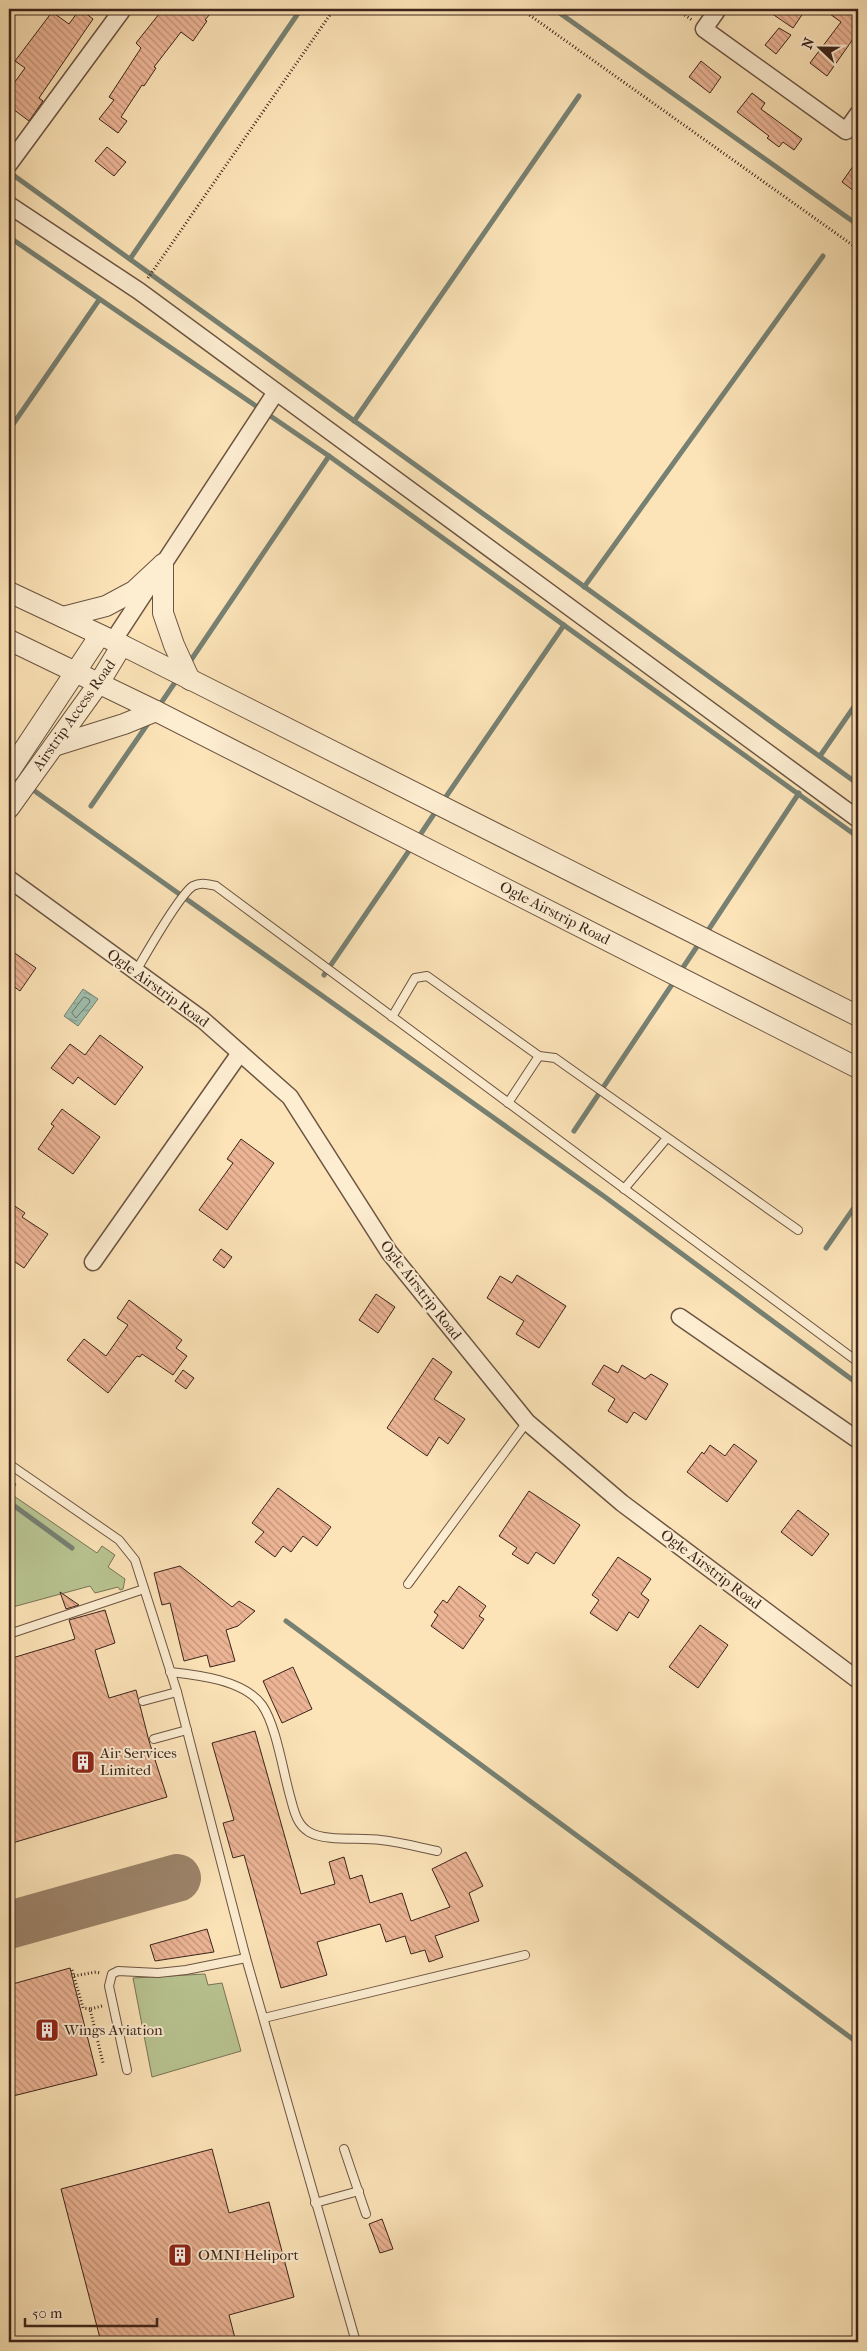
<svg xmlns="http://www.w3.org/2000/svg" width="867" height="2351" viewBox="0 0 867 2351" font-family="'IM FELL French Canon',serif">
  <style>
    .grass { fill: #b9c593; stroke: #7a7457 }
    .water { fill: url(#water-ripples); stroke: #778173 }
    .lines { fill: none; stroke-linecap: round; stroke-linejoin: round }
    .shore { stroke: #6e7264; stroke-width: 1 }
    .stream { stroke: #778173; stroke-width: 5 }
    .taxiway { stroke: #9c846a; stroke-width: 48 }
    .building { fill: url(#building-back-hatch); stroke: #3c241b }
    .service-casing { stroke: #6c5442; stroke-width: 10 }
    .minor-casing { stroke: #6c5442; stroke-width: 19 }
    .tertiary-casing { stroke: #6c5442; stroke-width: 22 }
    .path { stroke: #3c241b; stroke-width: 3; stroke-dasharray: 1 2.5; stroke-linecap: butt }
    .service { stroke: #fdedd1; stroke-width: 8 }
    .minor { stroke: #fdedd1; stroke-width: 16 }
    .tertiary { stroke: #fdedd1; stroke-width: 20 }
    .labels { text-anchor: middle; stroke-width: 4; stroke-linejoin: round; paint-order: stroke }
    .street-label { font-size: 15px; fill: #3c241b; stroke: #fdedd1 }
    .poi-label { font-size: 15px; fill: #3c241b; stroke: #fdedd1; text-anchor: start }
  </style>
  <defs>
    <pattern id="water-ripples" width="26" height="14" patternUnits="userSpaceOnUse" patternTransform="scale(1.25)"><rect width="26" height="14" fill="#9fbfae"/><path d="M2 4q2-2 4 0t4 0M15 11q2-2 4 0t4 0" fill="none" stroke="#839b8d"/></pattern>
    <pattern id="building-back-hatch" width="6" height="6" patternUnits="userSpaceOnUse" patternTransform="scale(1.25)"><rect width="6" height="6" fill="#edb596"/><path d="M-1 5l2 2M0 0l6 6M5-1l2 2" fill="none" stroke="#c1937a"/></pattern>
  </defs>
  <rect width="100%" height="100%" fill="#fce4b8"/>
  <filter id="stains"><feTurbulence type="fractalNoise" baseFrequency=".004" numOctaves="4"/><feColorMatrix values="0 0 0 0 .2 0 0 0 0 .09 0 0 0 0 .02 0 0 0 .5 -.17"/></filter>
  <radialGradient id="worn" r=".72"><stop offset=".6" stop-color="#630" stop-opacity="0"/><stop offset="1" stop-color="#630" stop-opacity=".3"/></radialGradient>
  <g class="grass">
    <path d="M9 1479 16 1484 11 1494 97 1553 102 1546 115 1555 108 1567 125 1579 123 1589 120 1590 118 1587 95 1593 90 1586 9 1608Z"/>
    <path d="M205 1974 208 1985 222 1983 241 2051 152 2077 133 1978Z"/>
  </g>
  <path class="water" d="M83 989 98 999 78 1026 64 1016Z"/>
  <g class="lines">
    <path class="shore" d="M84 997 89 999 90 1002 76 1018 72 1013Z"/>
    <g class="stream">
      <path d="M554 9 858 225"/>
      <path d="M9 172 858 784"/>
      <path d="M9 237 329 456 858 837"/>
      <path d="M130 259 301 9"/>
      <path d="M354 421 579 96"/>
      <path d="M9 430 99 300"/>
      <path d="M584 587 823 256"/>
      <path d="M189 663 329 456"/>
      <path d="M159 706 178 678"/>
      <path d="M820 756 858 701"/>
      <path d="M29 787 605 1197 858 1384"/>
      <path d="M443 801 564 625"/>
      <path d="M91 806 149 722"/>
      <path d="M418 838 438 808"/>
      <path d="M705 935 799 793"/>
      <path d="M680 972 700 942"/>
      <path d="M324 975 413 845"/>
      <path d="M574 1131 675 980"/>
      <path d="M826 1248 858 1202"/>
      <path d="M9 1502 72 1548"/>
      <path d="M286 1621 858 2043"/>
    </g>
    <path class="taxiway" d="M9 1925 177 1878"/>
  </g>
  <g class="building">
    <path d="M80 9 93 19 39 98 43 101 29 121 9 106V90L25 68 15 61 52 12 69 24Z"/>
    <path d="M163 9H214L205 20 207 21 193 41 181 32 154 67 156 68 144 86 142 85 121 117 127 121 118 133 99 119 114 100 109 97 141 48 136 43Z"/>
    <path d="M765 9H806L793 28Z"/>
    <path d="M823 9H858V32L827 76 810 63 841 22Z"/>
    <path d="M779 28 791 35 776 54 765 45Z"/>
    <path d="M701 61 721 77 710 93 689 77Z"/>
    <path d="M752 93 765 103 761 109 802 139 794 150 783 142 779 147 767 138 769 136 737 112Z"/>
    <path d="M107 147 126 162 114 176 95 161Z"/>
    <path d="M858 159V194L842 182Z"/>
    <path d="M9 949 36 968 20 991 9 983Z"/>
    <path d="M100 1035 143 1067 115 1105 78 1077 73 1084 51 1068 70 1044 85 1055Z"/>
    <path d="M62 1109 100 1137 73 1174 38 1149 54 1126 51 1124Z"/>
    <path d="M241 1139 274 1163 227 1230 199 1210 233 1163 227 1159Z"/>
    <path d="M9 1202 25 1213 22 1217 48 1234 24 1268 9 1258Z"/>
    <path d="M221 1249 232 1257 224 1268 213 1260Z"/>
    <path d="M517 1275 566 1306 539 1348 516 1334 524 1321 487 1298 500 1276 512 1283Z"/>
    <path d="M376 1294 395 1307 378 1333 359 1320Z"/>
    <path d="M129 1300 182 1340 176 1348 187 1356 173 1375 142 1354 140 1357 137 1356 108 1393 67 1360 84 1339 106 1356 128 1325 117 1318Z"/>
    <path d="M433 1358 452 1372 434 1399 465 1419 448 1444 439 1437 427 1456 387 1428Z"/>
    <path d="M604 1365 618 1373 622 1365 645 1379 651 1374 668 1384 646 1420 634 1412 627 1423 608 1411 615 1399 592 1384Z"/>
    <path d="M183 1370 194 1378 186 1389 175 1381Z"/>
    <path d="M734 1444 757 1461 727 1502 687 1472 702 1452 704 1454 710 1445 725 1456Z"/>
    <path d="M278 1488 331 1527 317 1546 303 1536 291 1552 283 1546 275 1557 255 1542 264 1532 252 1523Z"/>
    <path d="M529 1491 580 1525 554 1564 536 1552 528 1564 512 1554 517 1548 499 1536Z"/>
    <path d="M798 1510 829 1534 812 1556 781 1532Z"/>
    <path d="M618 1557 651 1579 641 1594 649 1600 638 1618 629 1612 617 1631 590 1613 599 1600 592 1595Z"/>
    <path d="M180 1566 232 1607 239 1601 255 1611 238 1626 226 1630 235 1661 210 1667 207 1655 184 1661 170 1603 162 1605 154 1573Z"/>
    <path d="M459 1586 486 1606 479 1616 484 1619 463 1649 431 1626 438 1615 434 1612 443 1600 447 1603Z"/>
    <path d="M60 1592 79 1605 66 1609Z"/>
    <path d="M105 1610 115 1643 95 1650 109 1698 136 1690 149 1741 167 1797 9 1844V1727L14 1726 9 1708V1659L75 1639 69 1620Z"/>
    <path d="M700 1625 728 1645 698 1688 669 1667Z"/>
    <path d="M293 1667 312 1709 282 1723 263 1681Z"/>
    <path d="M255 1731 301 1894 335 1884 329 1862 344 1857 350 1879 362 1875 370 1903 402 1893 411 1921 450 1907 432 1869 466 1852 483 1886 469 1893 479 1921 435 1936 443 1957 429 1962 425 1950 411 1954 405 1936 386 1942 380 1924 317 1942 327 1975 281 1988 244 1855 233 1858 223 1823 234 1820 212 1743Z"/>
    <path d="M207 1929 214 1952 155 1961 150 1945Z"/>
    <path d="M70 1968 97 2075 9 2097V1985Z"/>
    <path d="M212 2149 229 2213 269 2202 294 2297 229 2315 236 2342H101L61 2189Z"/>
    <path d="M382 2219 393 2249 380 2253 369 2224Z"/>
  </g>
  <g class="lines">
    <g class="service-casing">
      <g id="service">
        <path d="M136 971C146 954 179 895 193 886 201 882 207 884 216 886L858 1362"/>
        <path d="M392 1017 415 978 427 976 539 1056 555 1058 798 1230"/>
        <path d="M508 1103 539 1056"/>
        <path d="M624 1189 667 1138"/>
        <path d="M9 1464 119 1540 135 1560 177 1692 246 1958 356 2342"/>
        <path d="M408 1584 527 1422"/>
        <path d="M9 1634 144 1589"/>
        <path d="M170 1672C198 1675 244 1680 262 1705 276 1725 283 1771 290 1796 294 1810 296 1824 309 1832 326 1842 361 1837 381 1840 400 1842 418 1847 437 1851"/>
        <path d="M143 1701 177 1692"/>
        <path d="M154 1739 187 1730"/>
        <path d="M264 2018 525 1955"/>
        <path d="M127 2070 109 1986 112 1974 118 1971 158 1973 186 1970 246 1958"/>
        <path d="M344 2149 366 2214"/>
        <path d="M315 2203 359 2191"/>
      </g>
    </g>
    <g class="minor-casing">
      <g id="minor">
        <path d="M718 9 704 29 846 131 858 114"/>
        <path d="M9 164 123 9"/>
        <path d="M9 205 139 291 858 819"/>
        <path d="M113 641 276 392"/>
        <path d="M9 879 203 1020 290 1097 389 1252 527 1422 622 1503 858 1680"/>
        <path d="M93 1262 240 1053"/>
        <path d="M680 1317 858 1440"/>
      </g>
    </g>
    <g class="tertiary-casing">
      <g id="tertiary">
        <path d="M163 564V613L174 645 190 680"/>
        <path d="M9 592 122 645 858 1016"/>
        <path d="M63 617 106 606 134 591 163 564"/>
        <path d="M9 640 156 711 858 1068"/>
        <path d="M54 746 124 724 156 711"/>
        <path d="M9 772 100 635"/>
        <path d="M9 808 99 683 122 645"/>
      </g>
    </g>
    <g class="path">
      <path d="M521 9 858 249"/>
      <path d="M676 9 692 20"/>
      <path d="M148 278 334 9"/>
      <path d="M72 1970 83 2008 90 2009"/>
      <path d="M74 1976 96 1972 100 1973"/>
      <path d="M102 2006 90 2009 103 2063"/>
    </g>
    <use href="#service" class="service"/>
    <use href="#minor" class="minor"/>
    <use href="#tertiary" class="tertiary"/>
  </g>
  <defs>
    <g id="building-square" transform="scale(1.25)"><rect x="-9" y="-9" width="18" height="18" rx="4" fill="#8f2418" stroke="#fdedd1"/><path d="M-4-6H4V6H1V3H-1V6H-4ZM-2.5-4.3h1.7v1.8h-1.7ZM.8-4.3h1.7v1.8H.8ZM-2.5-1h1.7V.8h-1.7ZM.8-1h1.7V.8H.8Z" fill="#fff"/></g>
  </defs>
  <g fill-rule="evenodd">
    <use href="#building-square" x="83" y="1762"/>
    <use href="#building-square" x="47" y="2030"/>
    <use href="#building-square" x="180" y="2255"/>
  </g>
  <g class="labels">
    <g class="street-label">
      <text transform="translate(74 715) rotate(-55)" y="5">Airstrip Access Road</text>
      <text transform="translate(555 913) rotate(27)" y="5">Ogle Airstrip Road</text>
      <text transform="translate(158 988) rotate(36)" y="5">Ogle Airstrip Road</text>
      <text transform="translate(421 1290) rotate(52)" y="5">Ogle Airstrip Road</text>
      <text transform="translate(711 1569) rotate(37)" y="5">Ogle Airstrip Road</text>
    </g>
    <g class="poi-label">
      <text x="100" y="1758">Air Services<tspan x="100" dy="17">Limited</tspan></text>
      <text x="64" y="2035">Wings Aviation</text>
      <text x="198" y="2260">OMNI Heliport</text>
    </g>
  </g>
  <rect width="867" height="2351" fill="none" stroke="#fce4b8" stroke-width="30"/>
  <rect x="10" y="10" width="847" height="2331" fill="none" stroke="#3c241b" stroke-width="2.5"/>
  <rect x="15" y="15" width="837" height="2321" fill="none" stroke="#3c241b"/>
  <g transform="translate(820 48) rotate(292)" stroke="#fdedd1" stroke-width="4" paint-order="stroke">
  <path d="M0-4L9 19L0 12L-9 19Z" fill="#3c241b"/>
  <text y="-8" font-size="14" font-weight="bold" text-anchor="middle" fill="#3c241b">N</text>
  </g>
  <path d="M25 2318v8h132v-8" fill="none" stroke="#3c241b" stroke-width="2.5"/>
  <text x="32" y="2318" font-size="15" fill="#3c241b" stroke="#fdedd1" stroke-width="4" paint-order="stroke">50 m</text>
  <rect width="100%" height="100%" filter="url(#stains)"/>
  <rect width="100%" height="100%" fill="url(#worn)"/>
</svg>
